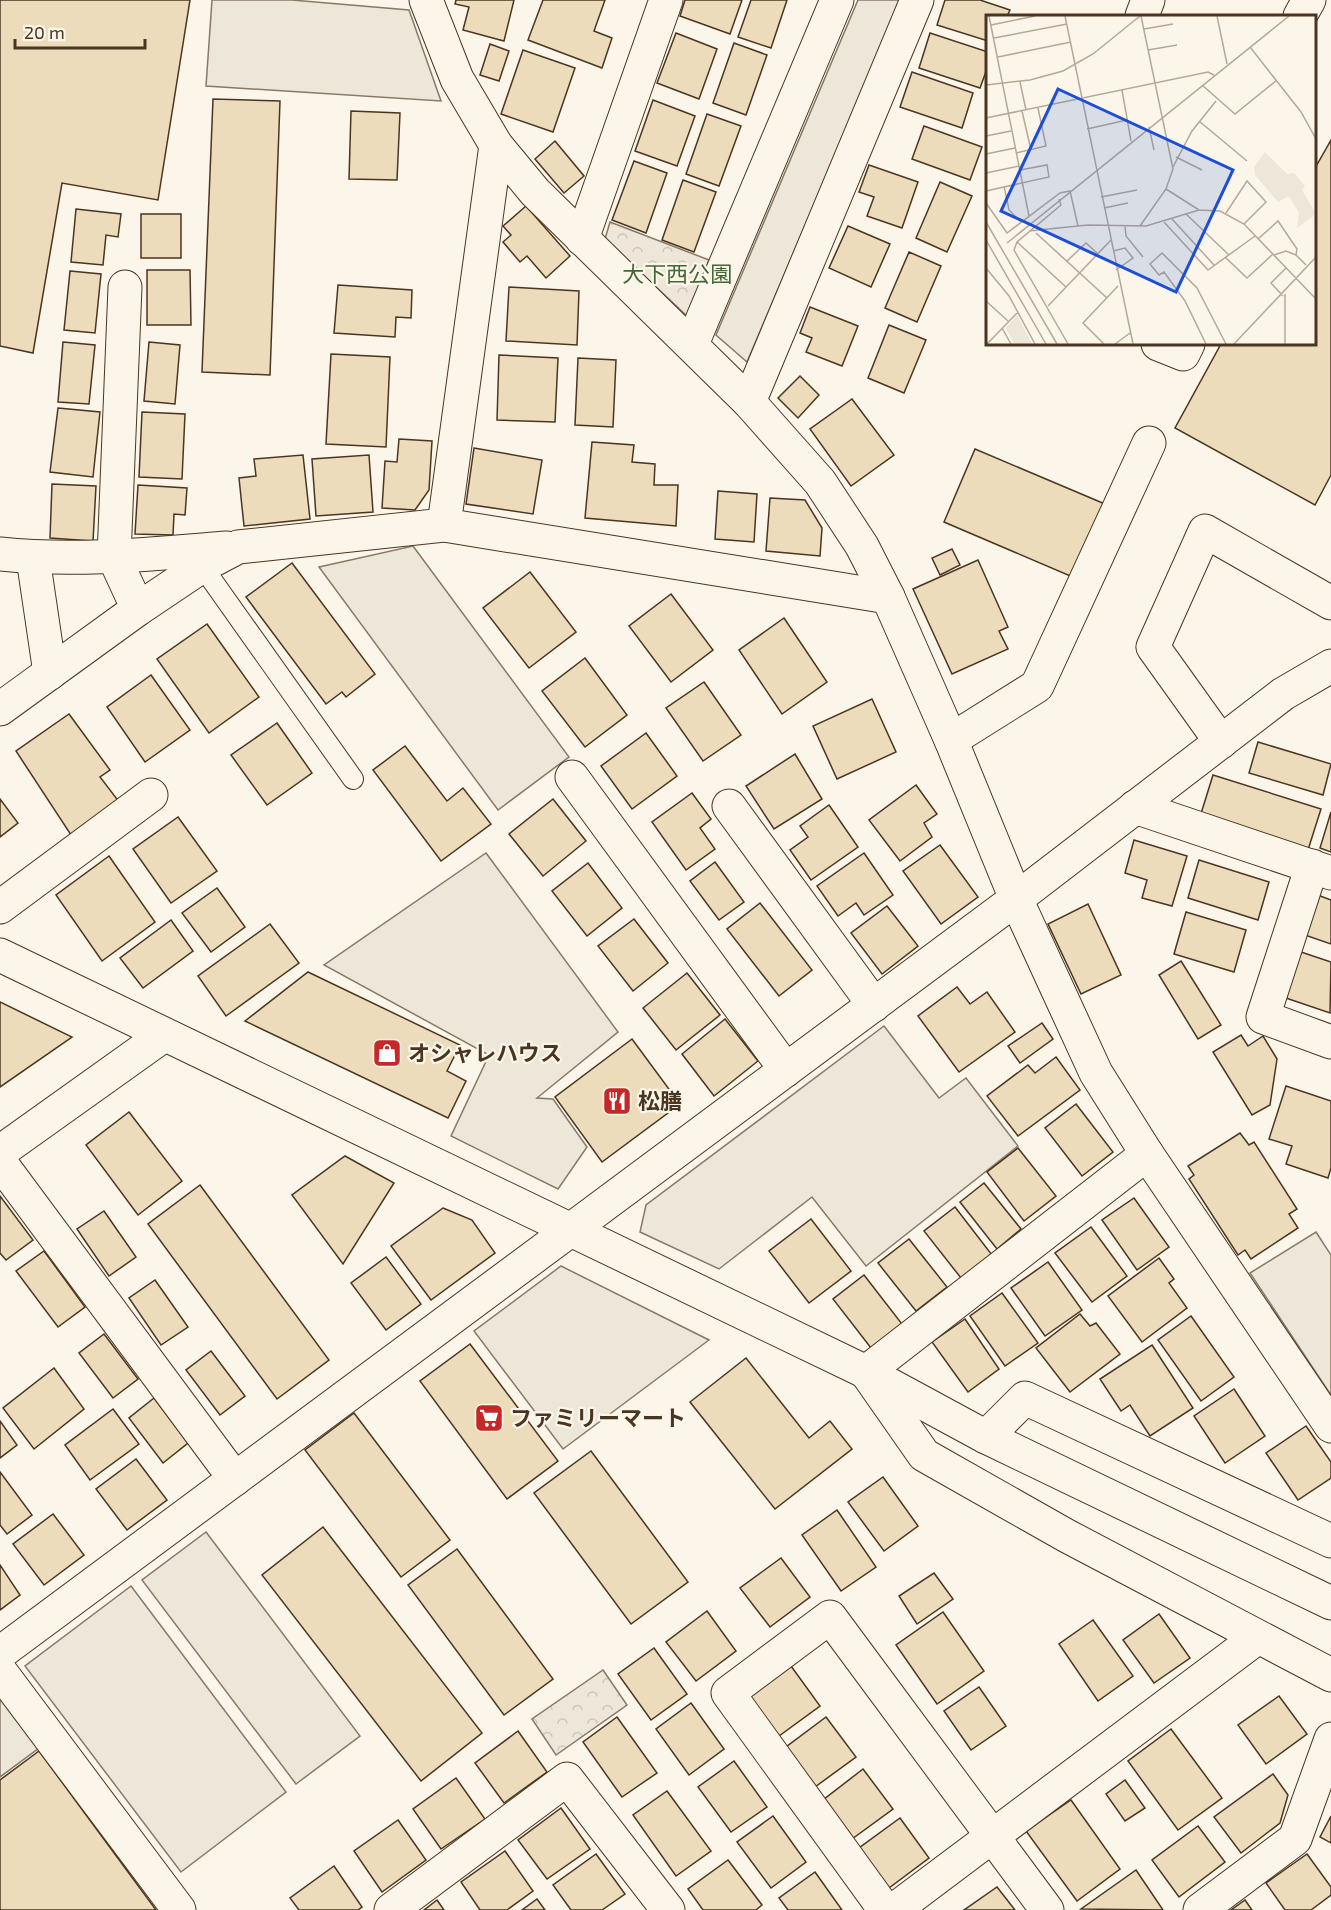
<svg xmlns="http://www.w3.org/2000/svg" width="1331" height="1910" viewBox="0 0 1331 1910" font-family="'Exo 2','Noto Sans JP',sans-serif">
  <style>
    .forest { fill: url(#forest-crowns); stroke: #887966; stroke-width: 1.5 }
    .parking { fill: #ede7d9; stroke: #887966; stroke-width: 1.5 }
    .building { fill: #ecdcbc; stroke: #4a3520; stroke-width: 1.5 }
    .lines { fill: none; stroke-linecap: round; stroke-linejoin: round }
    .lane-casing { stroke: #4a3520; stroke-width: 22 }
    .street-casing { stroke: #4a3520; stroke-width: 35 }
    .secondary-casing { stroke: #4a3520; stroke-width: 35 }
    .lane { stroke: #fbf6e9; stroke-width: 20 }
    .street { stroke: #fbf6e9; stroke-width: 33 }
    .secondary { stroke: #fbf6e9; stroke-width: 33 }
    .labels { text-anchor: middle; stroke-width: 4.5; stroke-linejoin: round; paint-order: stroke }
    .park-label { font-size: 22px; fill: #436837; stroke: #fbf6e9 }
    .poi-label { font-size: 22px; font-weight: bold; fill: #4a3520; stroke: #fbf6e9; text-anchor: start }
    .inset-road { fill: none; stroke: #b4a999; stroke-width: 1.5 }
    .view { fill: #1d4ed8; fill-opacity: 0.15; stroke: #1d4ed8; stroke-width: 3 }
    .inset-edge { fill: none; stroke: #4a3520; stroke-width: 3 }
  </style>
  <defs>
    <pattern id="forest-crowns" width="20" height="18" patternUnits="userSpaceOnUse" patternTransform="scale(1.5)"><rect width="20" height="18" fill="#ede6d9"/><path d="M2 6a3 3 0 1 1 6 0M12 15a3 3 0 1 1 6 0" fill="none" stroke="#cdc6ba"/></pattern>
  </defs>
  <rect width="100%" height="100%" fill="#fbf6e9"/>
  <g class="forest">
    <path d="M610 222 709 260 688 317 605 239Z"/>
    <path d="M603 1670 627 1705 556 1755 532 1719Z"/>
  </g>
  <g class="parking">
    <path d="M212 0H292L409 10 441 101 206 86Z"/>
    <path d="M858 0H901L747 362 716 335Z"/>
    <path d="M413 546 569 757 498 810 319 567Z"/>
    <path d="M486 853 618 1032 537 1098 553 1099 587 1147 558 1189 451 1136 489 1055 324 965Z"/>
    <path d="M884 1026 939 1098 966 1078 1018 1146 866 1266 812 1197 719 1269 640 1232 646 1205Z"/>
    <path d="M1316 1232 1331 1255V1395L1250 1273Z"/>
    <path d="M561 1266 709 1340 563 1449 474 1331Z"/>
    <path d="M206 1532 360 1736 296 1784 142 1580Z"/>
    <path d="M131 1586 286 1792 181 1872 25 1666Z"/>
    <path d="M0 1694 39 1748 0 1777Z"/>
  </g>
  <g class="building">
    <path d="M0 0H190L158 200 62 183 33 353 0 346Z"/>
    <path d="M456 0H514L504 41 463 30 469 7 455 4Z"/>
    <path d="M543 0H605L594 31 612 38 602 68 528 40Z"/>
    <path d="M685 0H742L730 34 680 16Z"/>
    <path d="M751 0H787L771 48 738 37Z"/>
    <path d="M945 0H980L1010 10 1007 16H988V41L937 25Z"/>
    <path d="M676 33 717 49 699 99 657 83Z"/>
    <path d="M930 33 988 52V66L980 88 919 68Z"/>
    <path d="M734 43 767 55 746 115 713 103Z"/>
    <path d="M490 44 509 51 499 81 480 75Z"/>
    <path d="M523 50 575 68 553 132 501 114Z"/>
    <path d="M912 72 973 93 962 128 900 107Z"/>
    <path d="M213 99 280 101 270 375 202 372Z"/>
    <path d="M653 100 695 116 677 166 635 151Z"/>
    <path d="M351 111 400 113 397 180 349 179Z"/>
    <path d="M707 114 741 126 719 186 686 174Z"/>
    <path d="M924 126 982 147 970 180 912 159Z"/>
    <path d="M1331 140V475L1315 505 1175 428 1221 344H1314V170Z"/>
    <path d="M555 141 584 176 564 193 535 159Z"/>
    <path d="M634 161 667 173 646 233 612 220Z"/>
    <path d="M869 165 918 182 902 228 867 216 874 197 859 192Z"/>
    <path d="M683 180 716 192 694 252 662 240Z"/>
    <path d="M940 182 972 196 947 252 916 238Z"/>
    <path d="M526 206 570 256 546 278 527 256 520 262 503 242 511 235 503 226Z"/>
    <path d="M76 209 121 214 118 237 106 235 103 265 71 262Z"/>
    <rect x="141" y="214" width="40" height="44"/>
    <path d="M848 226 890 244 871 287 829 268Z"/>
    <path d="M909 252 941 266 917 322 885 308Z"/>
    <path d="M147 270H190L191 325H147Z"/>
    <path d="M70 271 101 274 95 333 64 330Z"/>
    <path d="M338 285 412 290 411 318 396 317 395 337 334 333Z"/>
    <path d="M509 287 579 291 577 345 506 341Z"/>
    <path d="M810 307 858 326 842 366 806 352 812 338 800 333Z"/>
    <path d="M889 325 926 340 904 393 868 378Z"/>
    <path d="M63 342 95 345 89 404 58 402Z"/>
    <path d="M149 342 180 345 175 404 144 401Z"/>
    <path d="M331 354 390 357 386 447 326 444Z"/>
    <path d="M499 355 558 358 555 422 497 420Z"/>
    <path d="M578 358 616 360 613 427 575 425Z"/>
    <path d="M800 376 819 395 798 418 778 398Z"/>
    <path d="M852 399 894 455 851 486 810 429Z"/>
    <path d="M58 408 100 412 93 477 50 472Z"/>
    <path d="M142 412 185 414 182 479 139 477Z"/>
    <path d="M399 439 432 441 429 490 415 510 382 508 385 461 397 462Z"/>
    <path d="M592 442 634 445 632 462 655 464 654 485H678L676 526 585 518Z"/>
    <path d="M474 448 542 460 533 514 466 504Z"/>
    <path d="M975 449 1112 507 1082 581 944 522Z"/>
    <path d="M303 455 310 519 244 526 239 478 256 476 254 459Z"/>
    <path d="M369 455 373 512 316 516 312 459Z"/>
    <path d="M52 484 96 486 93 541 50 538Z"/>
    <path d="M138 485 187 488 185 515 174 514 173 535 135 534Z"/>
    <path d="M718 491 757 494 754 542 715 539Z"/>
    <path d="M770 498 805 500 822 528 820 556 766 551Z"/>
    <path d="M952 549 960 565 940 575 932 558Z"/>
    <path d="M978 560 1008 627 999 631 1008 649 952 674 913 589Z"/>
    <path d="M292 563 375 674 346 697 342 692 326 704 246 597Z"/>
    <path d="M530 572 576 632 529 668 483 608Z"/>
    <path d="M671 594 713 650 671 682 629 626Z"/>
    <path d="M784 618 827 682 782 714 739 650Z"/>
    <path d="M207 624 259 697 209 733 157 659Z"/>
    <path d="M585 658 627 715 585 747 542 691Z"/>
    <path d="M151 675 190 730 145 762 107 707Z"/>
    <path d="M704 682 741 735 703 761 666 708Z"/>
    <path d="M872 699 896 752 837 779 813 726Z"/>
    <path d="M69 714 110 770 100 777 120 803 73 838 16 751Z"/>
    <path d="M277 723 312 773 267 805 231 755Z"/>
    <path d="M646 733 677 776 632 809 601 766Z"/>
    <path d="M1258 742 1331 764 1323 795 1249 773Z"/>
    <path d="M405 746 447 801 463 788 491 824 441 861 373 770Z"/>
    <path d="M795 754 822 799 774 829 746 786Z"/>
    <path d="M1213 775 1321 809 1307 853 1199 820Z"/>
    <path d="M916 785 937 814 924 823 932 837 900 861 869 820Z"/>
    <path d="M692 793 711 819 700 828 715 849 686 870 652 822Z"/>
    <path d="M0 799 18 823 0 837Z"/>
    <path d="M553 799 586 841 543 876 509 834Z"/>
    <path d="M829 805 858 847 811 880 790 850 808 837 800 826Z"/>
    <path d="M1331 812V852L1320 848Z"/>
    <path d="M178 817 217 871 171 903 133 849Z"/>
    <path d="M1134 840 1187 856 1172 906 1142 898 1147 880 1125 873Z"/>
    <path d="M940 845 978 897 941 924 903 871Z"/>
    <path d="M864 853 893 895 864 915 856 903 838 916 817 886Z"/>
    <path d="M109 856 155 922 102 961 56 895Z"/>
    <path d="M1199 860 1269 882 1258 920 1188 898Z"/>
    <path d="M715 862 744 902 719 920 690 881Z"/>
    <path d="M588 863 622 908 587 936 552 891Z"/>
    <path d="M217 888 245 927 211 952 182 913Z"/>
    <path d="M1315 894 1331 900V944L1302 934Z"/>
    <path d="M760 903 812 970 779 996 727 929Z"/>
    <path d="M1088 904 1121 975 1081 994 1048 924Z"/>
    <path d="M887 906 918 946 882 974 851 933Z"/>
    <path d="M1186 912 1246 930 1234 972 1174 954Z"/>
    <path d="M634 919 668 963 633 991 598 946Z"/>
    <path d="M171 920 193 951 143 988 120 958Z"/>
    <path d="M270 924 299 963 226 1016 198 976Z"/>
    <path d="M1295 950 1331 962 1330 1013 1280 996Z"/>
    <path d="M1181 961 1221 1025 1198 1039 1159 975Z"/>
    <path d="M308 972 460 1045 447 1071 466 1081 448 1118 245 1021Z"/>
    <path d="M687 973 720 1015 676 1050 643 1008Z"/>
    <path d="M957 987 970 1004 987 992 1015 1032 959 1072 918 1016Z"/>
    <path d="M0 1002 72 1037 0 1087Z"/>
    <path d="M725 1019 758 1061 714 1096 682 1054Z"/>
    <path d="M1042 1023 1053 1039 1020 1063 1008 1046Z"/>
    <path d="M1241 1035 1248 1046 1263 1036 1277 1059 1270 1105 1252 1115 1213 1052Z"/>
    <path d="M632 1039 680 1104 602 1162 555 1097Z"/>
    <path d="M1056 1057 1080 1090 1018 1136 987 1096 1028 1065 1035 1073Z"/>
    <path d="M1286 1086 1331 1101V1168L1328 1178 1286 1164 1292 1146 1269 1139Z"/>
    <path d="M1076 1104 1113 1152 1082 1176 1045 1128Z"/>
    <path d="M129 1112 182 1181 138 1215 86 1145Z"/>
    <path d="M1240 1133 1249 1145 1254 1142 1297 1209 1289 1214 1298 1228 1251 1259 1245 1250 1238 1255 1189 1179 1194 1175 1188 1166Z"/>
    <path d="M1018 1148 1056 1196 1024 1221 987 1172Z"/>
    <path d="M345 1156 394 1183 343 1264 292 1195Z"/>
    <path d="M984 1183 1021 1229 997 1249 960 1202Z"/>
    <path d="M200 1185 329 1360 277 1399 148 1224Z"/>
    <path d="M0 1196 33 1240 6 1260 0 1253Z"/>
    <path d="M1134 1198 1169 1247 1137 1270 1102 1220Z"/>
    <path d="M955 1207 992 1255 961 1278 924 1231Z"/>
    <path d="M443 1208 472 1220 495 1253 431 1300 391 1246Z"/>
    <path d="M104 1211 136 1257 109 1276 77 1229Z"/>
    <path d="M811 1219 851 1271 809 1303 769 1251Z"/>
    <path d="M1091 1227 1127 1276 1092 1302 1055 1253Z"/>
    <path d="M909 1239 947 1287 916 1311 878 1263Z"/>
    <path d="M44 1251 85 1307 58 1327 16 1271Z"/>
    <path d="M386 1257 421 1304 386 1330 351 1283Z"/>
    <path d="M1159 1258 1174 1279 1169 1283 1187 1308 1142 1342 1108 1296Z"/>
    <path d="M1048 1262 1082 1310 1045 1336 1011 1288Z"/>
    <path d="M864 1275 902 1324 871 1348 833 1299Z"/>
    <path d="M155 1280 188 1327 161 1345 129 1298Z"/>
    <path d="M1002 1293 1038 1343 1005 1366 970 1316Z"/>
    <path d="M1080 1314 1090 1326 1096 1323 1120 1354 1070 1392 1036 1348Z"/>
    <path d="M1191 1316 1234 1377 1201 1401 1158 1340Z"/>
    <path d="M965 1319 999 1369 968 1392 932 1342Z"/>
    <path d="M104 1334 138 1379 113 1398 79 1353Z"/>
    <path d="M470 1344 558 1461 507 1499 420 1381Z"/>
    <path d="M1152 1345 1193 1408 1150 1436 1130 1405 1121 1411 1100 1379Z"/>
    <path d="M211 1351 245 1396 220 1415 186 1370Z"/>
    <path d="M746 1358 809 1438 830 1421 852 1449 775 1509 690 1402Z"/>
    <path d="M54 1368 84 1409 34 1449 3 1408Z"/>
    <path d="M1234 1389 1265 1436 1225 1463 1194 1416Z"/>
    <path d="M154 1398 188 1443 163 1463 129 1418Z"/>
    <path d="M113 1409 139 1444 90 1480 65 1445Z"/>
    <path d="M354 1413 450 1540 401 1577 305 1450Z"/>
    <path d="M0 1421 17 1445 0 1458Z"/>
    <path d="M1306 1426 1331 1462V1478L1298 1500 1266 1453Z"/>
    <path d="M591 1451 688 1582 631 1624 534 1493Z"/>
    <path d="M136 1459 167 1500 127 1530 96 1489Z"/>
    <path d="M0 1472 32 1515 7 1534 0 1525Z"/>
    <path d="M883 1477 918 1526 884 1551 848 1502Z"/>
    <path d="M837 1510 876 1567 841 1591 802 1535Z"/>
    <path d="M53 1514 84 1555 44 1585 13 1544Z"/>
    <path d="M323 1527 482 1733 421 1781 262 1575Z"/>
    <path d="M457 1549 553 1679 504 1715 408 1585Z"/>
    <path d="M781 1558 810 1597 770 1627 740 1588Z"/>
    <path d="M0 1565 20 1595 0 1610Z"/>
    <path d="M934 1573 953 1599 917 1624 899 1596Z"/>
    <path d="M707 1611 736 1651 696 1681 666 1642Z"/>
    <path d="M943 1612 984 1671 937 1704 896 1645Z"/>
    <path d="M1159 1614 1190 1658 1154 1683 1123 1640Z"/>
    <path d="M1093 1620 1133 1676 1098 1701 1059 1644Z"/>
    <path d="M654 1648 687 1694 651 1720 618 1674Z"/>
    <path d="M791 1666 820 1706 779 1736 750 1696Z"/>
    <path d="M979 1687 1006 1726 971 1750 944 1711Z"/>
    <path d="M1279 1696 1307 1734 1266 1764 1238 1725Z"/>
    <path d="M691 1703 724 1749 689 1775 656 1729Z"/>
    <path d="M617 1717 657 1773 622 1797 583 1742Z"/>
    <path d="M826 1717 856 1757 815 1787 786 1747Z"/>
    <path d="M1171 1729 1222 1798 1178 1830 1128 1761Z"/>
    <path d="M518 1731 547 1772 504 1803 475 1763Z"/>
    <path d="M39 1751 156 1910H0V1780Z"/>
    <path d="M734 1761 767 1807 731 1832 698 1787Z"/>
    <path d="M863 1769 893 1809 852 1839 823 1800Z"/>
    <path d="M1273 1774 1288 1795 1280 1823 1241 1853 1214 1817Z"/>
    <path d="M456 1778 485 1819 441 1849 413 1809Z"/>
    <path d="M1125 1780 1145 1808 1125 1821 1106 1794Z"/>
    <path d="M667 1791 711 1851 676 1876 633 1815Z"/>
    <path d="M1071 1800 1120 1869 1077 1901 1026 1831Z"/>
    <path d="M561 1808 590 1849 547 1879 518 1840Z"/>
    <path d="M773 1816 806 1862 771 1888 737 1842Z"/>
    <path d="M1331 1816V1843L1320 1837Z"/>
    <path d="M900 1818 929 1858 889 1888 859 1848Z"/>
    <path d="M398 1820 426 1860 382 1892 354 1851Z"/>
    <path d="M1198 1826 1225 1862 1179 1897 1152 1860Z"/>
    <path d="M505 1851 533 1891 507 1910H480L461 1882Z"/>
    <path d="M596 1854 625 1894 602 1910H571L553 1885Z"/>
    <path d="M1307 1854 1331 1887V1895L1311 1910H1285L1266 1883Z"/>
    <path d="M728 1860 762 1905 756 1910H703L688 1889Z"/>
    <path d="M334 1866 362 1907 358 1910H299L290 1898Z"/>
    <path d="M1136 1870 1163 1910 1081 1909Z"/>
    <path d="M815 1872 842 1910H788L779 1898Z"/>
    <path d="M997 1887 1015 1910H964Z"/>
    <path d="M537 1899 545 1910H522Z"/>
    <path d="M437 1900 444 1910H424Z"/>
    <path d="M1245 1900 1252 1910H1231Z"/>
  </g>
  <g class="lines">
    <g class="lane-casing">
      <path id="lane" d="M202 566 353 779"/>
    </g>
    <g class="street-casing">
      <g id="street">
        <path d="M426 0 457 79 496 145 535 192 749 402 820 482 862 546 888 597 951 740 1016 899 1096 1073 1147 1154 1331 1426"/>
        <path d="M1142 16 1148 0"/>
        <path d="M1300 16 1309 0"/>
        <path d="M582 239 666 0"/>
        <path d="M125 287 114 557 138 609"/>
        <path d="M692 344 837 0"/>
        <path d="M1158 344 1183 354 1188 344"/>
        <path d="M749 402 917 0"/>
        <path d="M444 525 496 145"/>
        <path d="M0 554C76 562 152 554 227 548"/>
        <path d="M33 558 50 673"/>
        <path d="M0 709 138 609 202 566 238 547 444 525 888 597"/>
        <path d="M951 740 1037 686 1149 443"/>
        <path d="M1221 742 1153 647 1205 531 1331 603"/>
        <path d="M572 777 786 1070"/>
        <path d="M729 806 874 1005"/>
        <path d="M1135 807 1331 873"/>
        <path d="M1312 866 1263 1017 1331 1042"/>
        <path d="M0 907 151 795"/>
        <path d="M0 1152 164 1035"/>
        <path d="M1147 1154 866 1372 924 1455 1067 1536 1331 1675"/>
        <path d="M0 1162 235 1479"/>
        <path d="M986 1437 1025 1398 1331 1541"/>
        <path d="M0 1653 569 1231"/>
        <path d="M0 1671 179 1910"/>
        <path d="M391 1910 567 1779 668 1910"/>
        <path d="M885 1910 728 1693 830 1617 1047 1910"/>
        <path d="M894 1910 1258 1637"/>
        <path d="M1200 1910 1295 1839 1331 1739"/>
      </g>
    </g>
    <g class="secondary-casing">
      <g id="secondary">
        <path d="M0 955 866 1372 986 1437 1331 1603"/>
        <path d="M569 1231 1016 899 1283 694 1331 666"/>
      </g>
    </g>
    <use href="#lane" class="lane"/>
    <use href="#street" class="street"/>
    <use href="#secondary" class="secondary"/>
  </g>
  <defs>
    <g id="shop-square" transform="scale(1.5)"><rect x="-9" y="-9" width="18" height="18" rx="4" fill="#c62828" stroke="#fbf6e9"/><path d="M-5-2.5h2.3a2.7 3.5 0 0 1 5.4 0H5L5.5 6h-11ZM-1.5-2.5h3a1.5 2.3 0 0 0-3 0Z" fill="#fff"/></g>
    <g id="restaurant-square" transform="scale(1.5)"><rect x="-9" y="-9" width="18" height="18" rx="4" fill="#c62828" stroke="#fbf6e9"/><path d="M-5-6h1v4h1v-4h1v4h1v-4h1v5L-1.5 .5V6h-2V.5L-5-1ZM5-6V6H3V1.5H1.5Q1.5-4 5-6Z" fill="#fff"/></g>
    <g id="supermarket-square" transform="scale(1.5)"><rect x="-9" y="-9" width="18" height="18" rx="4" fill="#c62828" stroke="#fbf6e9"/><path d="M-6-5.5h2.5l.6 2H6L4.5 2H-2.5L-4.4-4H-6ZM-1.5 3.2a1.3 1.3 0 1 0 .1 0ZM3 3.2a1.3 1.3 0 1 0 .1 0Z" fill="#fff"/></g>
  </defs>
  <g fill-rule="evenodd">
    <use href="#shop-square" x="387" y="1053"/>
    <use href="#restaurant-square" x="617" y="1101"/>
    <use href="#supermarket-square" x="489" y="1418"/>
  </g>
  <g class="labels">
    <g class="park-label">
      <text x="677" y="282">大下西公園</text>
    </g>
    <g class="poi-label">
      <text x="408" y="1061">オシャレハウス</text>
      <text x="638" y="1109">松膳</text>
      <text x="510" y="1426">ファミリーマート</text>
    </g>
  </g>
  <g transform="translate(986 15)">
    <rect width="330" height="330" fill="#fbf6e9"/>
    <path d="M279 137 301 159 308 158 319 171 316 175 330 199 311 213 313 198 303 181 292 187 269 160 268 152ZM31 300 46 329H28L20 313Z" fill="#ede6d9"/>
    <path class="inset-road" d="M3 1 43 201M79 1 147 329M231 1 241 49M5 10 49 1M158 14 187 9M8 23 81 9M264 32 315 97 330 124M162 35 191 30M12 42 85 27M34 67 40 95M0 70 44 65 77 56 107 39 154 1M216 70 249 99 291 65M136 75 145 126M36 96 45 135M0 103 222 57 228 60M213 106 261 146M163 112 168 135M101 114 141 105M0 121 25 116M30 138 60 131 52 93M0 139 29 133M190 142 216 155M187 152 206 116 230 86M0 158 33 151M18 171 23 195 35 207M180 174 213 195M0 176 63 162 61 150 34 155M115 182 151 175M73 184 75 190 31 227 28 235 82 329M0 188 21 218 74 178 84 176 92 211M118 193 142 188M240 198 261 166 280 187 258 209M200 199 243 240M186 204 228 250M0 207 71 329M178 207 222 255 269 221M139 211 140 221 157 242M154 211 180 174 187 154 155 1M43 216 102 210 160 211 213 195 234 196 258 209 330 284M50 218 121 283M272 224 292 206 311 234 310 240 320 250M0 225 60 329M31 227 80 272M21 228 303 1M127 236 139 233 147 243 130 255M288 240 300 236 310 240M239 242 261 263 287 239M81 246 100 228 112 239M0 253 23 281 49 329M297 281 285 268 300 253M0 286 22 306M62 291 125 225M16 313 25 329M1 329 32 297M118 329 97 308 132 271M129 329 144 318M220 329 199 286 178 257 173 260 164 249 176 238 211 273 240 329M248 329 330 242M299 329V279"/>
    <path class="view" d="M72 74 247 155 190 277 15 196Z"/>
    <rect width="330" height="330" class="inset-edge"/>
  </g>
  <path d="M15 39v9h130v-9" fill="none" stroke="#4a3520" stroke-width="3"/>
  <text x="24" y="39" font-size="18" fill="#4a3520" stroke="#fbf6e9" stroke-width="4.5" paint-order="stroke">20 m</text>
</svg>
